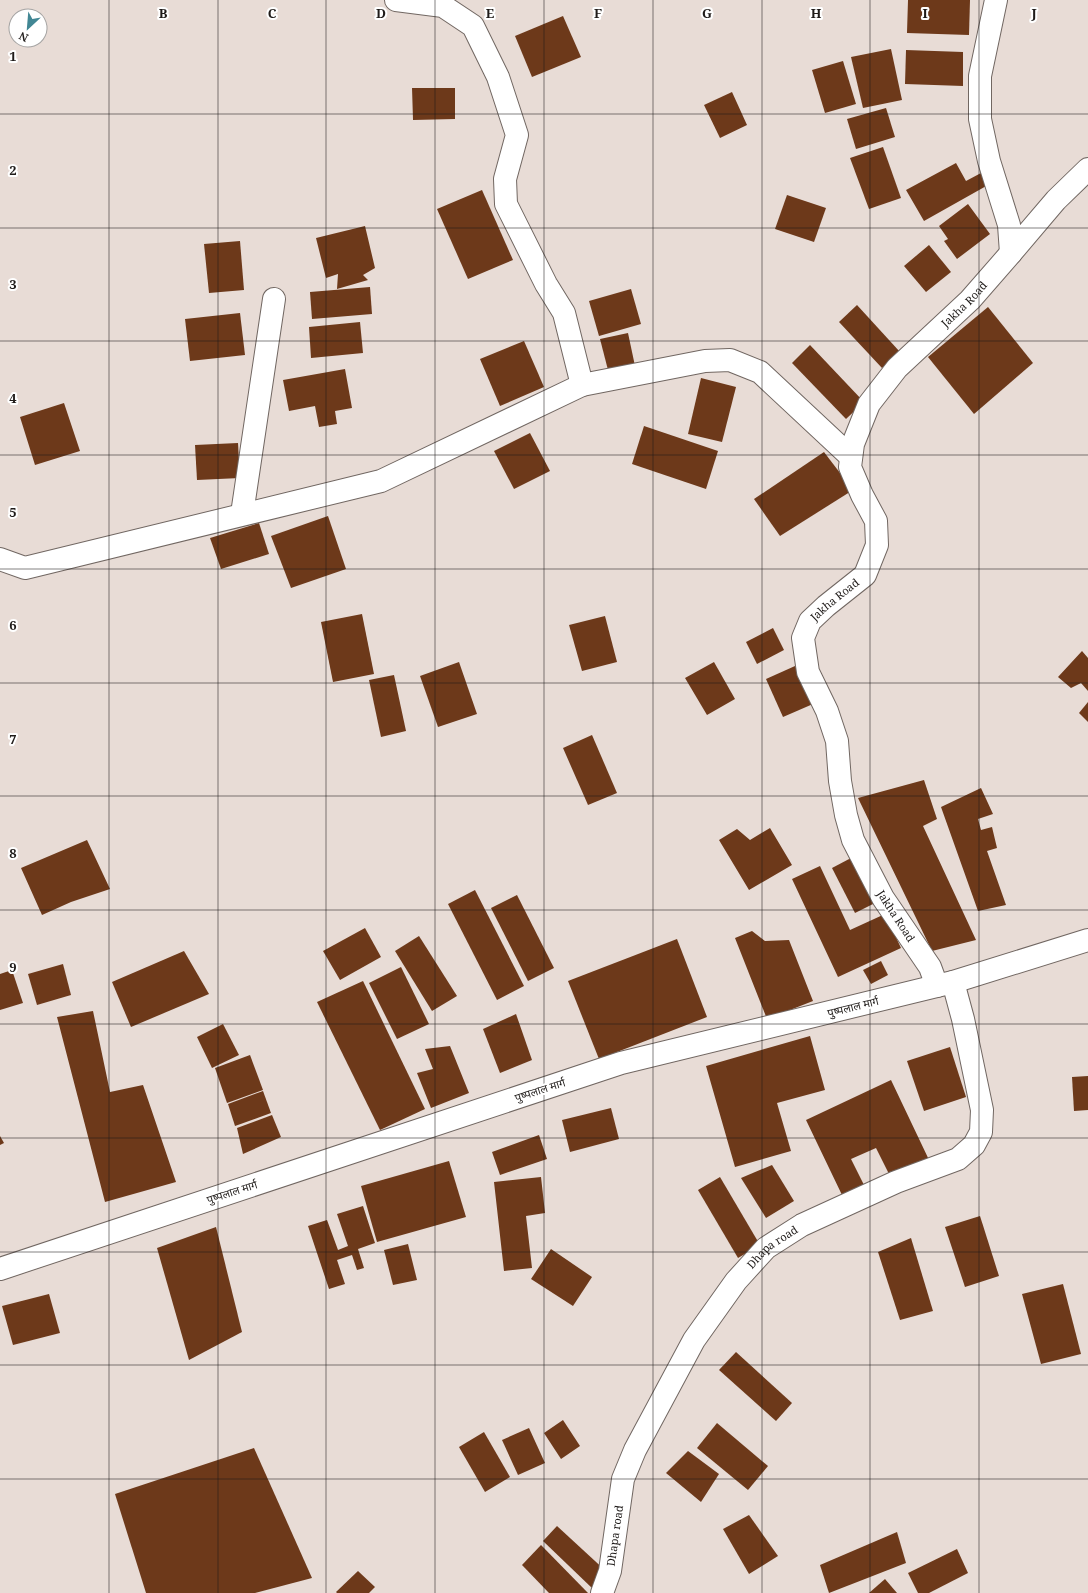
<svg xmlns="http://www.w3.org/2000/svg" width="1088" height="1593" viewBox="0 0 1088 1593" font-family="'Noto Serif','Noto Sans Devanagari',serif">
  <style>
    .building { fill: #6d391a }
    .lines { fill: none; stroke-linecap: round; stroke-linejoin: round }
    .minor-casing { stroke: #716762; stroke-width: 24 }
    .tertiary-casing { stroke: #716762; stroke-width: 24 }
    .minor { stroke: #fff; stroke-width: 22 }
    .tertiary { stroke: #fff; stroke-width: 22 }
    .grid { fill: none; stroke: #1f1b19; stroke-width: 1; stroke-opacity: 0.55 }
    .labels { text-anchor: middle; stroke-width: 4; stroke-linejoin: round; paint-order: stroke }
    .street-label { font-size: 11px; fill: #1f1b19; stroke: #fff }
    .grid-label { font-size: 13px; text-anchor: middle; font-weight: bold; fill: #1f1b19; stroke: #fff; stroke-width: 4; stroke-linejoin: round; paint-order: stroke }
  </style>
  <rect width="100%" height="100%" fill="#e8dcd6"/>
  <g class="building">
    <path d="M908 0H970L969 35 907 33Z"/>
    <path d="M563 16 581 57 532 77 515 36Z"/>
    <path d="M891 49 902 100 863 108 851 57Z"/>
    <path d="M906 50 963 52V86L905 84Z"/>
    <path d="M843 61 856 104 825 113 812 70Z"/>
    <path d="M412 88H455V119L413 120Z"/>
    <path d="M732 92 747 125 720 138 704 105Z"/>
    <path d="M886 108 895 137 856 149 847 119Z"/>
    <path d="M883 147 901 198 869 209 850 158Z"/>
    <path d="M956 163 966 181 981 173 988 185 924 221 906 190Z"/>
    <path d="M482 190 513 260 468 279 437 209Z"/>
    <path d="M787 195 826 208 814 242 775 229Z"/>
    <path d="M968 204 990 234 957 259 944 241 948 239 939 226Z"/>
    <path d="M365 226 375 268 363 275 368 280 337 289 338 274 326 278 316 238Z"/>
    <path d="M240 241 244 290 209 293 204 244Z"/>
    <path d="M929 245 951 272 926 292 904 266Z"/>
    <path d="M370 287 372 314 312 319 310 292Z"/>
    <path d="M631 289 641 324 599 336 589 301Z"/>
    <path d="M857 305 900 352 882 368 839 322Z"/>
    <path d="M988 307 1033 363 974 414 928 357Z"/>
    <path d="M240 313 245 355 190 361 185 319Z"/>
    <path d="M360 322 363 353 311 358 309 327Z"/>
    <path d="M628 333 635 366 608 370 600 339Z"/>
    <path d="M524 341 544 387 500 406 480 359Z"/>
    <path d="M810 345 864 402 846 419 792 363Z"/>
    <path d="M345 369 352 408 335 411 337 424 319 427 315 406 289 411 283 380Z"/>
    <path d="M701 378 736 387 722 442 688 434Z"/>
    <path d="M64 403 80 451 35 465 20 417Z"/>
    <path d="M644 426 718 451 706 489 632 464Z"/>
    <path d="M530 433 550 471 514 489 494 451Z"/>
    <path d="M238 443 240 478 197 480 195 445Z"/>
    <path d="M824 452 853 490 780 536 754 499Z"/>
    <path d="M328 516 346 569 291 588 271 536Z"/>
    <path d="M259 523 269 554 221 569 210 538Z"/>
    <path d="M362 614 374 674 333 682 321 622Z"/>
    <path d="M605 616 617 662 582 671 569 625Z"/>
    <path d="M773 628 784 650 757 664 746 642Z"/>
    <path d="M1082 651 1088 658V691L1081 683 1071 688 1058 677Z"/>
    <path d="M459 662 477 714 438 727 420 676Z"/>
    <path d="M714 662 735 699 707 715 685 678Z"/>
    <path d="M795 666 813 704 783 717 766 679Z"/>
    <path d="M394 675 406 731 381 737 369 680Z"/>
    <path d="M1088 702V722L1079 713Z"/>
    <path d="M592 735 617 793 588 805 563 748Z"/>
    <path d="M924 780 937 819 923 826 976 940 932 951 858 798Z"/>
    <path d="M981 788 993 814 978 819 981 830 992 827 997 848 987 851 1006 905 978 911 941 807Z"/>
    <path d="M770 828 792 865 749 890 719 840 737 829 750 840Z"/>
    <path d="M87 840 110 889 71 902 42 915 21 868Z"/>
    <path d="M851 858 875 903 855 913 832 868Z"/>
    <path d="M820 866 850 930 885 914 901 948 838 977 792 879Z"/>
    <path d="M475 890 524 986 497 1000 448 904Z"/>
    <path d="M517 895 554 968 528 981 491 908Z"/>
    <path d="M365 928 381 957 340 980 323 951Z"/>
    <path d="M752 931 765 941 789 940 813 1001 767 1019 735 938Z"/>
    <path d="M419 936 457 996 432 1011 395 951Z"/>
    <path d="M677 939 707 1017 599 1059 568 981Z"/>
    <path d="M184 951 209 994 131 1027 112 982Z"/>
    <path d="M881 961 888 975 871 984 863 970Z"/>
    <path d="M63 964 71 995 37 1005 28 974Z"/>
    <path d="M401 967 429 1024 397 1039 369 983Z"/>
    <path d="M12 970 23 1003 0 1010V974Z"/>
    <path d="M363 981 425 1109 380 1130 317 1002Z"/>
    <path d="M93 1011 110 1092 143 1085 176 1182 105 1202 57 1017Z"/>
    <path d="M516 1014 532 1060 500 1073 483 1029Z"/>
    <path d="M223 1024 239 1055 212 1068 197 1037Z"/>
    <path d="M810 1036 825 1090 777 1103 791 1151 735 1167 706 1066Z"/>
    <path d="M450 1046 469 1093 431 1108 417 1073 433 1069 425 1049Z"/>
    <path d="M950 1047 966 1097 924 1111 907 1061Z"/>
    <path d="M250 1055 263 1090 227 1103 215 1068Z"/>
    <path d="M1088 1076V1110L1074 1111 1072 1077Z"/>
    <path d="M891 1080 930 1162 892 1180 876 1148 851 1159 864 1185 842 1195 806 1120Z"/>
    <path d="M263 1091 271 1113 235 1126 228 1104Z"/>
    <path d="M611 1108 619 1139 570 1152 562 1120Z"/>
    <path d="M272 1115 281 1137 243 1154 237 1128Z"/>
    <path d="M539 1135 547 1159 500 1175 492 1152Z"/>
    <path d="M0 1136 4 1143 0 1145Z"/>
    <path d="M449 1161 466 1217 377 1242 361 1186Z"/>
    <path d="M772 1165 794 1201 766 1218 741 1178Z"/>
    <path d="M541 1177 545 1213 526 1216 532 1268 504 1271 494 1182Z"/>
    <path d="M720 1177 760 1245 738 1258 698 1190Z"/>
    <path d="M363 1206 375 1243 358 1249 364 1268 357 1270 352 1255 337 1260 345 1284 329 1289 308 1226 327 1220 338 1250 348 1246 337 1214Z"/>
    <path d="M980 1216 999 1276 965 1287 945 1227Z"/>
    <path d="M216 1227 242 1332 189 1360 157 1248Z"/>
    <path d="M911 1238 933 1311 900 1320 878 1252Z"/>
    <path d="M408 1244 417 1280 393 1285 384 1250Z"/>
    <path d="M551 1249 592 1277 573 1306 531 1279Z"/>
    <path d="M1063 1284 1081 1354 1041 1364 1022 1294Z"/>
    <path d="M49 1294 60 1333 13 1345 2 1306Z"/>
    <path d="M736 1352 792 1403 776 1421 719 1370Z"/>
    <path d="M563 1420 580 1446 561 1459 544 1433Z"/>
    <path d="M717 1423 768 1466 748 1490 697 1448Z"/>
    <path d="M529 1428 545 1463 518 1475 502 1440Z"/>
    <path d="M484 1432 510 1477 485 1492 459 1447Z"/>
    <path d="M254 1448 312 1578 255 1593H146L115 1494Z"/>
    <path d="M688 1451 719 1474 701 1502 666 1473Z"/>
    <path d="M749 1515 778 1556 749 1574 723 1529Z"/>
    <path d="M557 1526 608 1573 593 1589 543 1541Z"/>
    <path d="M897 1532 906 1563 829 1593 820 1565Z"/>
    <path d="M541 1545 588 1593H549L522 1565Z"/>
    <path d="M957 1549 968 1573 929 1593H918L908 1573Z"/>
    <path d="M358 1571 375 1587 369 1593H337L336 1592Z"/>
    <path d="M885 1579 897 1593H869Z"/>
  </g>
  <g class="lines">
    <g class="minor-casing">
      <g id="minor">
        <path d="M396 0 443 6 473 26 498 77 517 135 505 179 506 204 546 284 564 313 582 385"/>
        <path d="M996 0 980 76V119L989 161 1009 225 1011 253 1056 200 1088 169"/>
        <path d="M242 514 274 299"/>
        <path d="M0 559 25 568 381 481 582 385 705 361 730 360 760 372 851 457"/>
        <path id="s1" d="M937 986 930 967 883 898 853 840 846 815 840 781 837 741 827 711 808 672 803 638 810 621 826 606 865 575 877 545 876 521 862 495 850 467 853 444 869 404 897 368 970 300 1011 253"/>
        <path id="s2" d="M602 1593 610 1571 623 1479 635 1450 694 1340 736 1281 766 1248 802 1225 896 1182 958 1159 974 1145 981 1132 982 1110 963 1019 953 982"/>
      </g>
    </g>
    <g class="tertiary-casing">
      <path id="tertiary" d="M0 1269 621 1063 953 982 1088 940"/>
    </g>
    <use href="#minor" class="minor"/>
    <use href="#tertiary" class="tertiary"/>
  </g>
  <path class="grid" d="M109 0V1593M218 0V1593M326 0V1593M435 0V1593M544 0V1593M653 0V1593M762 0V1593M870 0V1593M979 0V1593M0 114H1088M0 228H1088M0 341H1088M0 455H1088M0 569H1088M0 683H1088M0 796H1088M0 910H1088M0 1024H1088M0 1138H1088M0 1252H1088M0 1365H1088M0 1479H1088"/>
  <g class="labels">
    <g class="street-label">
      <text dy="4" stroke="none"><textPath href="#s1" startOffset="790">Jakha Road</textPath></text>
      <text dy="4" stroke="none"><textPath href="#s1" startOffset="430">Jakha Road</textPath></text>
      <text transform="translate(896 916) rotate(57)" y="4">Jakha Road</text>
      <text transform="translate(853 1007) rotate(-14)" y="4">पुष्पलाल मार्ग</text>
      <text transform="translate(540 1090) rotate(-18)" y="4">पुष्पलाल मार्ग</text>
      <text transform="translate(232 1192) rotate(-18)" y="4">पुष्पलाल मार्ग</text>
      <text dy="4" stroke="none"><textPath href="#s2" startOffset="395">Dhapa road</textPath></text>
      <text dy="4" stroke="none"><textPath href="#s2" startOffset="59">Dhapa road</textPath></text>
    </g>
  </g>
  <g class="grid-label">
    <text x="163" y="18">B</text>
    <text x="272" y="18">C</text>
    <text x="381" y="18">D</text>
    <text x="490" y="18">E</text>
    <text x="598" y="18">F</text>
    <text x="707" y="18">G</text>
    <text x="816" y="18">H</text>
    <text x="925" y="18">I</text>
    <text x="1034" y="18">J</text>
    <text x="13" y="61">1</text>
    <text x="13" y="175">2</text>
    <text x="13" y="289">3</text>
    <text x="13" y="403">4</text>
    <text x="13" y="517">5</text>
    <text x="13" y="630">6</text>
    <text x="13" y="744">7</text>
    <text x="13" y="858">8</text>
    <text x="13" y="972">9</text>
  </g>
  <g transform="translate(28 28) rotate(206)"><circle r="19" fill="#ffffff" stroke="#a5a4a3"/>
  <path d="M0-3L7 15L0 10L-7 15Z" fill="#428794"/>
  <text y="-6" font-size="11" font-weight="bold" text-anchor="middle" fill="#1f1b19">N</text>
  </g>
</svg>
